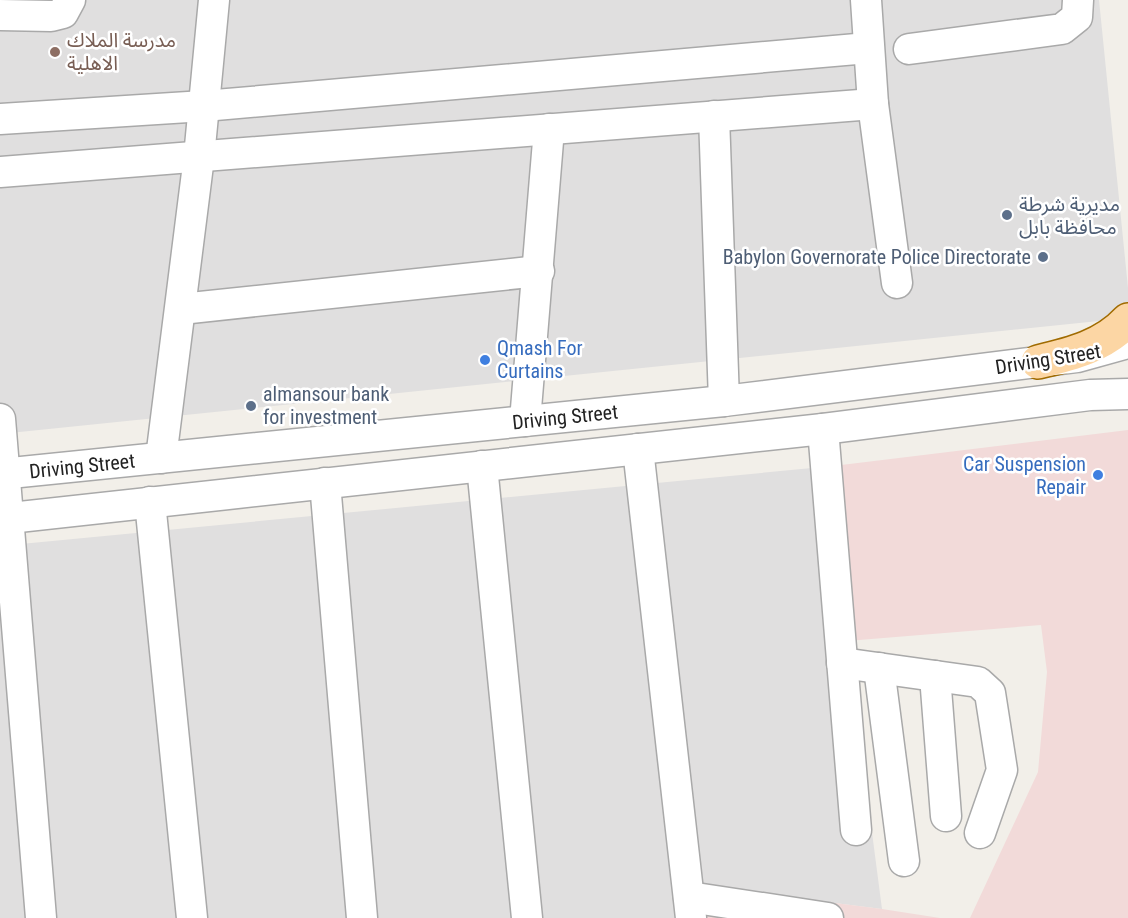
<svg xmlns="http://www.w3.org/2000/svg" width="1128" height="918" viewBox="0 0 1128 918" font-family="'Roboto Condensed','Noto Sans Arabic',sans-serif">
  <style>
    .residential { fill: #e0dfdf }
    .commercial { fill: #f2dad9 }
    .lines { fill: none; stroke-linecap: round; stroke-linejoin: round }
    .minor-casing { stroke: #a9a9a9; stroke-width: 33 }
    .major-casing { stroke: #a06b00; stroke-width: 36 }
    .minor { stroke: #fff; stroke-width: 30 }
    .major { stroke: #fcd6a4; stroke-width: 33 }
    .education-dot { fill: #8d6e63; stroke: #fff; stroke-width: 2 }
    .service-dot { fill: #5c6f8a; stroke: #fff; stroke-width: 2 }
    .shop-dot { fill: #3f7fe0; stroke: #fff; stroke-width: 2 }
    .labels { text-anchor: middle; stroke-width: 5; stroke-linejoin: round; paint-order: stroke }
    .education-label { font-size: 20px; fill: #785e54; stroke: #fff; text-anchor: start }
    .service-label { font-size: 20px; fill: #4e5e75; stroke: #fff; text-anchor: start }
    .shop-label { font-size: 20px; fill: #366cbe; stroke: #fff; text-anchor: start }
    .street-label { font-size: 20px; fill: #222; stroke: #fff }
  </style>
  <rect width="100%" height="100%" fill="#f2efe9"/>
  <g class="residential">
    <path d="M0 0H1099L1128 288V318L0 434Z"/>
    <path d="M833 466 847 641 882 909 702 886 705 918H0V546Z"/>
  </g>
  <g class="commercial">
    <path d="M1128 430V918H970L1038 772 1047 672 1041 625 847 641 833 466Z"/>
    <path d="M701 886 882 909 940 918H705Z"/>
  </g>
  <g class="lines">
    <g class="minor-casing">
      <g id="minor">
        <path d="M866 0 873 104 897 283"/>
        <path d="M0 15 51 16 63 13 70 0"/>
        <path d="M909 49 1062 29 1077 17 1078 0"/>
        <path d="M714 116 724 401"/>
        <path d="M0 119 204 106 868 48"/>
        <path d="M0 172 873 104"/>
        <path d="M181 309 539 271"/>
        <path d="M0 419 41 918"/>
        <path d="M525 421 549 129"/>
        <path d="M823 429 856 830"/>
        <path d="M638 449 691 918"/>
        <path d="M161 458 199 157 214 0"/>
        <path d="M482 466 527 918"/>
        <path d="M0 474 724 401 1077 357 1128 343"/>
        <path d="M325 483 362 918"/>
        <path d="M150 502 192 918"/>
        <path d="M0 519 823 429 1090 395 1128 394"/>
        <path d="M842 663 978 682 990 693 1002 770 980 833"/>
        <path d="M879 668 904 861"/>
        <path d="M935 676 946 816"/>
        <path d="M689 897 828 918"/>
      </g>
    </g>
    <g class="major-casing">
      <path id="major" d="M1038 362C1072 354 1104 346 1128 320"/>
    </g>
    <use href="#minor" class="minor"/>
    <use href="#major" class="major"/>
  </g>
  <circle class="education-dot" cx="55" cy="52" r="6"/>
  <g class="service-dot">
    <circle cx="1007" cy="215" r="6"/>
    <circle cx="1043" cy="257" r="6"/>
    <circle cx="251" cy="406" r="6"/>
  </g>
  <g class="shop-dot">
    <circle cx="485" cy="360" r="6"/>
    <circle cx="1098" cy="475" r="6"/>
  </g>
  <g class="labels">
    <g class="education-label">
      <text x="67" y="47">مدرسة الملاك<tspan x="67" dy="23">الاهلية</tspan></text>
    </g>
    <g class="service-label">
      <text x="1019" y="211">مديرية شرطة<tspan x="1019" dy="23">محافظة بابل</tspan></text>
      <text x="1031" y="264" text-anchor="end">Babylon Governorate Police Directorate</text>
      <text x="263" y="401">almansour bank<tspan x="263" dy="23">for investment</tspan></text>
    </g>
    <g class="shop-label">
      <text x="497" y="355">Qmash For<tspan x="497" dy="23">Curtains</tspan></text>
      <text x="1086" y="471" text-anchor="end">Car Suspension<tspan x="1086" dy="23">Repair</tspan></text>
    </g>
    <g class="street-label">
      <text transform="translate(1048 359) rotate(-9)" y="7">Driving Street</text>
      <text transform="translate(565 417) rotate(-6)" y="7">Driving Street</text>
      <text transform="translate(82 466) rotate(-6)" y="7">Driving Street</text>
    </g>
  </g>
</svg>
